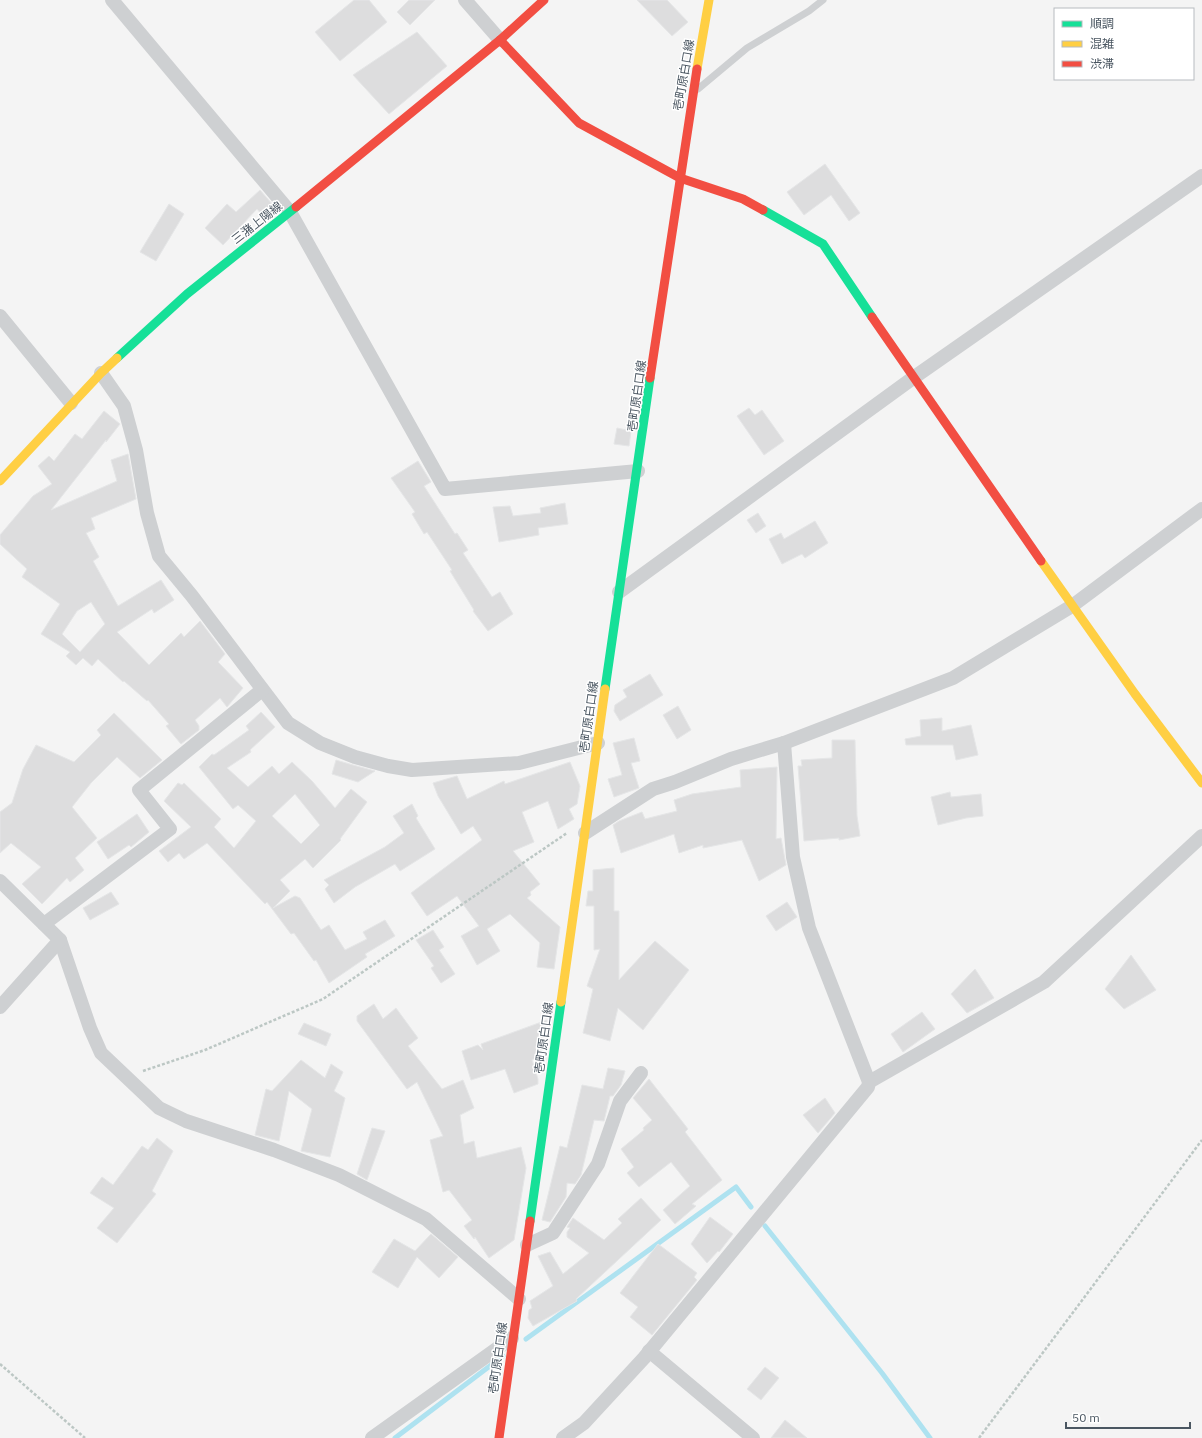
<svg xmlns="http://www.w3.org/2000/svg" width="1202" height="1438" viewBox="0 0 1202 1438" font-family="'IBM Plex Sans','Noto Sans JP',sans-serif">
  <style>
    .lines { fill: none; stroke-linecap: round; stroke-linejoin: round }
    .stream { stroke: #aee2f0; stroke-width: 5 }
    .building { fill: #ddddde; stroke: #e5e6e7; fill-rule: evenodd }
    .path { stroke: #bcc7c4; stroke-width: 2.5; stroke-dasharray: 3 2; stroke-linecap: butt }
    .lane { stroke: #ced0d2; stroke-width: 7 }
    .street { stroke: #ced0d2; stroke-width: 14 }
    .fast { stroke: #16e098; stroke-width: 9 }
    .slow { stroke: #ffcf43; stroke-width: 9 }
    .jam { stroke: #f24e42; stroke-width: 9 }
    .labels { text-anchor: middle; stroke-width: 3; stroke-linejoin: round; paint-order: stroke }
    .street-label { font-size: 12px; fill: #4a5661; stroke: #fff }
  </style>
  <rect width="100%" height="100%" fill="#f4f4f4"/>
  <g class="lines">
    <g class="stream">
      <path d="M765 1226 882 1373 930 1438"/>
      <path d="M526 1339 736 1187 751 1207"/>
      <path d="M395 1438 503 1356"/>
    </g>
  </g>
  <g class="building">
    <path d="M354 0H369L387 22 340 61 315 32Z"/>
    <path d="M409 0H435L410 25 397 12Z"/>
    <path d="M637 0H667L688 22 672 36Z"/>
    <path d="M417 32 447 66 389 114 353 75Z"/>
    <path d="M825 164 860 213 849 221 831 195 804 215 787 192Z"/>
    <path d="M260 190 273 205 262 215 257 209 223 245 205 228 227 204 236 212Z"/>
    <path d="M169 204 184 214 156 261 140 252Z"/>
    <path d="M749 408 755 415 762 410 784 441 764 455 737 416Z"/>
    <path d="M104 411 120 424 106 442V440L51 510 117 481 111 460 128 454 136 499 91 518 95 529 86 533 99 557 93 561 118 606 161 580 174 600 154 613 152 609 117 632 149 665 181 633 184 637 200 621 225 654 218 662 243 688 227 707 220 698 195 720 199 726V730L181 744 166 726 169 724 148 700 147 701 124 681 123 682 98 659 92 666 83 658 76 665 66 656 70 652 41 634 60 604 22 577 27 569 0 544V535L33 496 52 484 38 466 49 456 54 461 75 434 82 439ZM91 602 105 624 80 652 62 634 77 611Z"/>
    <path d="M617 428 631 431 629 446 614 444Z"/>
    <path d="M418 461 431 482 424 486 455 534 457 533 468 550 463 553 492 597 500 592 513 614 488 631 473 611 474 610 450 571 452 570 427 532 424 534 412 514 415 512 391 478Z"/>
    <path d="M565 503 568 524 538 528 539 535 499 542 493 507 510 506 513 516 541 513 540 508Z"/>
    <path d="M758 513 766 526 756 533 747 520Z"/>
    <path d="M815 521 828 543 805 558 802 554 782 564 769 539 781 533 784 539Z"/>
    <path d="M650 674 663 695 620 721 614 711 615 705 627 697 623 690Z"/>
    <path d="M678 706 691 730 677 739 663 715Z"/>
    <path d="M261 712 275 727 250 750 251 752 227 768 248 787 272 766 279 774 292 762 312 781 335 808 351 789 367 802 340 839 341 840 313 868 305 859 280 880 290 891 273 908 295 896 300 898 321 930 329 925 345 950 367 939 363 932 385 920 395 936 365 954 367 957 329 983 316 960 314 961 294 933 291 934 267 902 265 904 207 843 184 859 179 853 168 862 159 851 191 827 164 801 178 783 182 785 184 783 221 819 214 827 234 848 256 821 238 805 233 809 199 767 212 754 214 755 249 730 246 726ZM295 794 320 825 301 844 272 816Z"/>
    <path d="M114 713 162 760 140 778 117 757 91 783 72 807 97 838 75 858 84 870 70 882 67 878 42 904 22 884 41 867 11 843 0 853V812L12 803 23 769 36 745 74 762 101 735 97 730Z"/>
    <path d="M942 718V731L971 725 978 755 956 760 953 745H906L905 739 921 736 920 720Z"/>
    <path d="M634 738 640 761 631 763 639 788 614 797 608 779 622 775 613 743Z"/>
    <path d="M832 740H855L857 816 860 836 839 840V838L804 841 798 766H802L801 760 832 758Z"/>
    <path d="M336 760 353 765 375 771 358 782 332 774Z"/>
    <path d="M570 762 580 786 577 804 569 809 574 819 558 829 548 801 522 812 534 842 513 851 540 884 530 892 531 895 527 898 560 927 554 969 537 967 540 943 510 914 487 929 500 951 477 965 461 936 479 926 457 896 427 916 411 893 482 840 473 826 461 834 438 796 433 783 457 776 467 799 504 781 505 784Z"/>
    <path d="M777 767 776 839 781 838 786 865 759 881 742 840 703 848V845L679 853 674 834 621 853 613 825 619 821 642 812 645 819 677 811 674 800 692 794 741 787 740 770Z"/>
    <path d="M950 792 951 797 981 794 983 816 966 818 938 825 931 797Z"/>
    <path d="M412 804 418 816 416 818 435 849 400 871 395 864 355 887 334 903 325 889 329 885 324 880 385 847 404 833 393 816Z"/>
    <path d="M137 814 149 832 131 847 129 845 108 859 97 842Z"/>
    <path d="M614 868V911H619V980L655 941 689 970 643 1030 618 1008 610 1041 583 1033 593 989 587 986 600 949 594 950V906H586L588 891H593V870Z"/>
    <path d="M111 892 119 904 90 920 83 908Z"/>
    <path d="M787 902 797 917 776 931 766 916Z"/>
    <path d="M433 930 444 947 439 950 455 974 441 983 431 968 434 966 416 940Z"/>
    <path d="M1131 955 1156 990 1124 1009 1105 989Z"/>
    <path d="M975 969 994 998 967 1013 951 994Z"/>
    <path d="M374 1004 383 1019 396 1008 418 1038 408 1046 442 1089 463 1080 474 1108 460 1115 464 1144 474 1141 477 1158 521 1147 526 1168 514 1240 489 1258 475 1237 474 1239 464 1226 472 1220 449 1190 443 1192 430 1140 443 1136 417 1082 407 1089 357 1021V1016Z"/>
    <path d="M922 1012 935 1029 903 1052 891 1034Z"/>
    <path d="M547 1020 541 1057 532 1060 538 1079V1084L514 1093 505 1069 471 1080 462 1051 478 1045 483 1050 481 1044Z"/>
    <path d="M304 1023 331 1034 326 1046 298 1034Z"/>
    <path d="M301 1060 325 1078 331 1064 343 1072 334 1091 345 1098 330 1157 301 1151 312 1109 289 1091 279 1141 255 1135 266 1089 272 1091Z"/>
    <path d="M608 1068 625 1071 621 1085 613 1096H610L604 1121 594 1120 581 1175 575 1184 567 1183 566 1197 550 1222 542 1220 560 1146 567 1148 582 1085 603 1089Z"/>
    <path d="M649 1079 688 1129 685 1132 722 1180 692 1204 696 1206 675 1224 663 1210 690 1186 671 1162 639 1187 627 1173 634 1167 621 1149 644 1130 643 1128 652 1120 633 1098Z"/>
    <path d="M825 1098 835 1113 818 1133 803 1115Z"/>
    <path d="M372 1128 385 1131 367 1180 357 1174Z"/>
    <path d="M157 1138 173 1151 152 1191 156 1194 117 1243 97 1228 114 1208 90 1193 102 1177 113 1185 142 1146 148 1150Z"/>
    <path d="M641 1198 661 1220 576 1299 577 1301 533 1326 528 1318 529 1310 532 1308 530 1301 553 1286 538 1256 550 1252 563 1274 589 1253 567 1237V1232L570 1228 567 1227 573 1218 604 1240 622 1223 618 1219Z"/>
    <path d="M710 1217 733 1234 719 1252 718 1251 707 1263 691 1244Z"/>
    <path d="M431 1234 458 1257 439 1278 417 1257 398 1288 372 1272 394 1239 415 1251Z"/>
    <path d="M658 1244 697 1273 694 1277 697 1280 652 1335 630 1317 638 1307 620 1293Z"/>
    <path d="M765 1367 779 1378 761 1400 747 1389Z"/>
    <path d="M785 1420 807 1438H771Z"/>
  </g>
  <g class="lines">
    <g class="path">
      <path d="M143 1071 205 1050 323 999 567 833"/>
      <path d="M0 1364 85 1438"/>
      <path d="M979 1438 1202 1140"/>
    </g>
    <path class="lane" d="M698 89 747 48 809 11 823 0"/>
    <g class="street">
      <path d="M112 0 290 212 445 489 638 471"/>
      <path d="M465 0 500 40"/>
      <path d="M0 316 71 403"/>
      <path d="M101 373 124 406 136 450 147 513 159 556 192 596 288 723 320 743 355 757 388 766 412 770 519 763 598 743"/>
      <path d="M619 592 913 378 1202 176"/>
      <path d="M585 833 653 789 675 782 731 759 784 743 953 678 1072 606 1202 509"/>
      <path d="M0 881 60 940 90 1028 101 1053 159 1108 186 1121 274 1150 339 1175 426 1219 519 1299"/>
      <path d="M44 924 170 829 139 790 262 690"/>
      <path d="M0 1007 60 940"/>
      <path d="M869 1082 1044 982 1202 836"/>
      <path d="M527 1245 553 1233 598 1164 620 1101 641 1073"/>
      <path d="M649 1351 753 1438"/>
      <path d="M372 1438 512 1338"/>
      <path d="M563 1438 584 1423 644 1358 868 1087 869 1082 809 928 793 857 784 743"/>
    </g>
    <g class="fast">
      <path d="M763 210 823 244 872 317"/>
      <path d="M117 358 187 294 296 207"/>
      <path d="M605 689 650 378"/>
      <path d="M530 1221 561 1002"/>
    </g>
    <g class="slow">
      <path d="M697 69 709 0"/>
      <path d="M0 481 101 373 117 358"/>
      <path d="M1041 561 1135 694 1202 783"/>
      <path d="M561 1002 605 689"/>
    </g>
    <g class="jam">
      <path d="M500 40 579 123 680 178 743 199 763 210"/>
      <path d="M296 207 500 40 544 0"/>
      <path d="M872 317 1041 561"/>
      <path d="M650 378 697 69"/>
      <path d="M499 1438 530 1221"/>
    </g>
  </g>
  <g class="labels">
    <g class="street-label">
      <text transform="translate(684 75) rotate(-80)" y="4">壱町原白口線</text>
      <text transform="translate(257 223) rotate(-38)" y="4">三潴上陽線</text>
      <text transform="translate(637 396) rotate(-82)" y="4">壱町原白口線</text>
      <text transform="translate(589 717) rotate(-82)" y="4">壱町原白口線</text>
      <text transform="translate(544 1038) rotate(-82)" y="4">壱町原白口線</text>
      <text transform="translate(498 1358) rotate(-82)" y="4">壱町原白口線</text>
    </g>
  </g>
  <rect x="1054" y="8" width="140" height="72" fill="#ffffff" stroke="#b7bbc0"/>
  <rect x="1062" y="21" width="20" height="6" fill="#16e098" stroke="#b7bbc0"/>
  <text x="1090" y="28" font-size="12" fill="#4a5661">順調</text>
  <rect x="1062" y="41" width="20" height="6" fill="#ffcf43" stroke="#b7bbc0"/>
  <text x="1090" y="48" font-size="12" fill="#4a5661">混雑</text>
  <rect x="1062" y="61" width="20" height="6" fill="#f24e42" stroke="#b7bbc0"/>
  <text x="1090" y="68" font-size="12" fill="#4a5661">渋滞</text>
  <path d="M1066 1422v6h124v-6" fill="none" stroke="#4a5661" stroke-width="2"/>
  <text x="1072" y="1422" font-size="12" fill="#4a5661" stroke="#ffffff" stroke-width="3" paint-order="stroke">50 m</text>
</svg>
